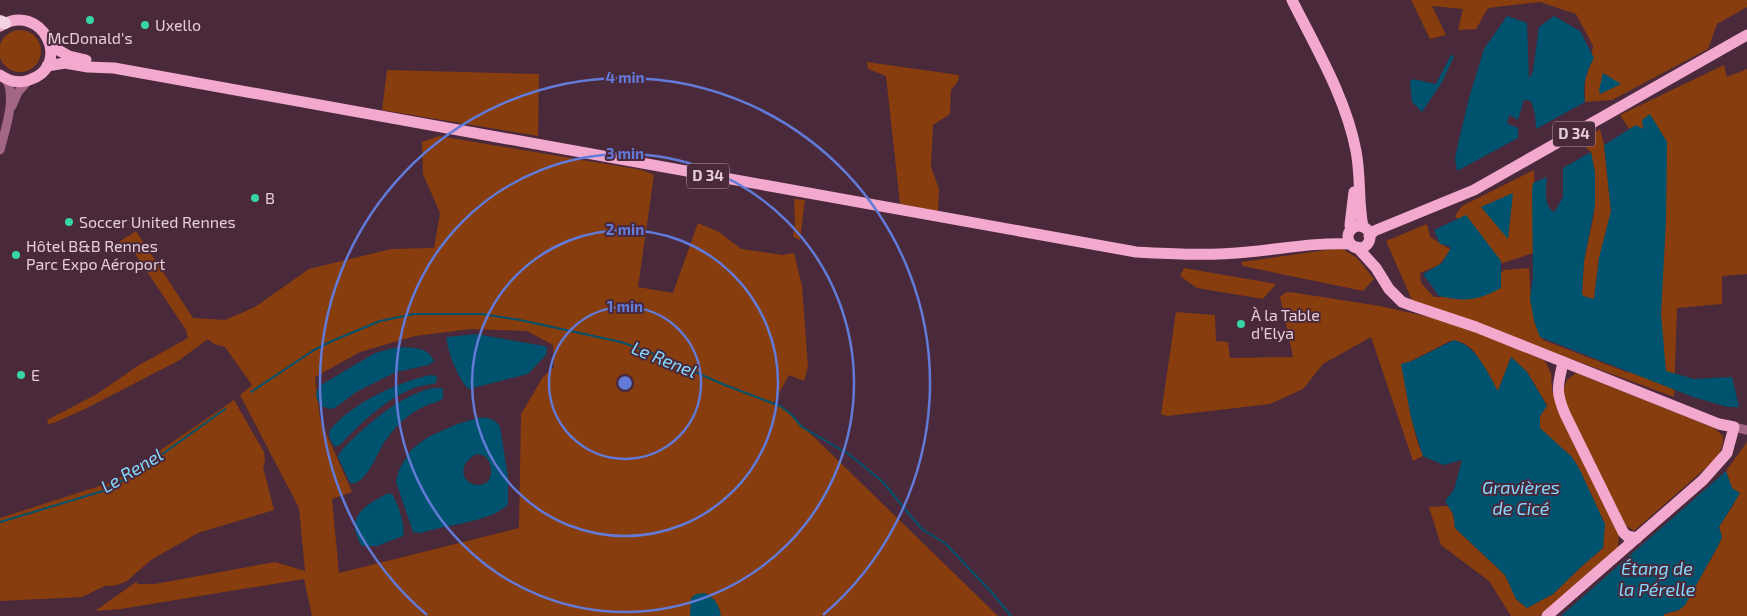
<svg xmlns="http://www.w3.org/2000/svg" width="1747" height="616" viewBox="0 0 1747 616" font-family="'Exo 2',sans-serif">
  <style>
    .green { fill: #873d0d; fill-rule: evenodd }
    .water { fill: #00536e; fill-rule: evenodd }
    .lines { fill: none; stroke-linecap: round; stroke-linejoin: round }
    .stream { stroke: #00536e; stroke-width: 2 }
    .minor { stroke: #a36685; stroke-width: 9 }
    .major { stroke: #f3a8ce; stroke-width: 11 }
    .highway { stroke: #f3d4e2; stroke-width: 12 }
    .ring { fill: none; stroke: #627ad8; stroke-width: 2.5 }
    .poi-dot { fill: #39d4a5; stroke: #4a293b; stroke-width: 2 }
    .labels { text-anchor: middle; stroke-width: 4; stroke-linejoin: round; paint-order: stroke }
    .shield { fill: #4a293b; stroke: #b59ca8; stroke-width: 1 }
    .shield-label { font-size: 15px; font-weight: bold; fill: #e3cdd7 }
    .poi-label { font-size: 16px; fill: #e3cdd7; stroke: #4a293b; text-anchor: start }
    .water-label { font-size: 18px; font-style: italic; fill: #83d9ff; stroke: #4a293b }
    .centre { fill: #627ad8; stroke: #4a293b; stroke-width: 2.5 }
    .ring-label { font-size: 15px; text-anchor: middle; font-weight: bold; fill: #627ad8; stroke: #4a293b; stroke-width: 4; stroke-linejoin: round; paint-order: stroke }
  </style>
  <rect width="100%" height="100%" fill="#4a293b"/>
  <g class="green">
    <path d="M1411 0H1747V7L1717 24 1708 49 1612 100 1585 102V81L1590 64 1593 46 1576 14 1540 2 1488 8 1476 29 1458 30 1463 9 1432 6 1446 35 1430 39Z"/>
    <circle cx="20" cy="51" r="21"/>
    <path d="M867 62 959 75 958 81 951 90 950 114 933 125 931 167 939 189 938 211 900 204 886 76 868 69Z"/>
    <path d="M1724 65 1727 77 1747 69V274L1722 276V304L1677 308 1674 397 1412 300 1386 241 1427 224 1430 237 1451 250 1439 265 1420 273 1421 283 1434 297H1481L1504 270 1529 268 1531 302 1543 340 1629 373 1637 327 1646 154 1620 115Z"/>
    <path d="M387 70 539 74 538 136 382 110Z"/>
    <path d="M1600 129 1604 145 1611 211 1599 258 1594 300 1582 296V293L1584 261 1594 214 1595 191V173L1591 152 1581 143Z"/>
    <path d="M439 136 642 170 654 175 638 287 673 293 698 223 719 232 741 249 782 255 794 253 802 286 808 367 804 381 789 375 773 404 782 406 998 616H312L304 579 121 609 95 611 136 582 138 584H155L275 562 305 571 299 508 240 395 252 385 225 347 214 344 208 339 178 361 87 408 54 423 48 424 47 420 97 394 139 365 188 338 186 330 132 249 117 243 136 231 193 318 225 320 255 307 309 269 391 249 434 248 440 213 423 174 422 142ZM471 329 527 331 553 345 554 367 543 377 521 414 519 528 339 573 332 499 352 492 320 419 315 377 360 352 415 336Z"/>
    <path d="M1534 170 1537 252 1496 265 1455 216 1462 206Z"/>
    <path d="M794 199 805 200 800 240 793 237 795 223Z"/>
    <path d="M1341 248 1357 258 1374 279 1363 291 1243 266 1241 262Z"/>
    <path d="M1184 268 1276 284 1263 299 1197 288 1180 276Z"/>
    <path d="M1290 292 1380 306 1438 319 1491 337 1545 361 1551 373 1552 390 1559 413 1619 531 1618 547 1540 616H1511L1489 581 1441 545 1429 507 1448 506 1453 514 1455 528 1505 575 1516 599 1527 608 1553 594 1582 566 1603 548 1605 524 1590 492 1540 428V416L1547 405 1527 372 1511 357 1498 391 1474 351 1464 343 1450 341 1407 363C1408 394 1410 427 1423 456L1413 461 1371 337 1323 364 1303 389 1270 404 1167 416 1161 414 1176 312 1215 315 1216 341 1228 342 1230 358 1293 357 1280 297 1285 293Z"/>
    <path d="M1576 373 1714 428 1723 436C1724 445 1720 452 1715 460L1634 531 1623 524 1568 412 1563 391 1567 380Z"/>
    <path d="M234 400 264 452 265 460 263 467 274 510 198 533 151 560 127 581 117 585 105 586 82 597 0 601V518L115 481Z"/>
    <path d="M1747 442V616H1664V614L1679 610 1685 605 1717 548 1722 537 1719 527 1734 504 1732 488 1726 471Z"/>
  </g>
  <g class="water">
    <path d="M1507 16 1527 23 1529 79 1533 71 1539 27 1554 16 1580 31 1594 58C1586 72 1582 86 1585 102L1536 129 1535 114 1531 101 1524 100 1518 120 1510 115 1507 121 1508 124 1518 128V138L1457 171 1455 159 1459 140 1469 98 1484 49Z"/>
    <path d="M1451 55 1454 56 1442 82 1422 112 1412 102 1410 81 1413 79 1436 84Z"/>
    <path d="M1603 73 1621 84 1600 94 1599 90Z"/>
    <path d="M1650 114 1667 142 1666 221 1661 314 1666 371 1694 379 1732 377 1739 407H1728L1693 397 1540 337 1534 321 1530 299 1533 277 1532 192 1533 183 1547 177C1546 188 1543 203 1553 212L1555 211 1563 197V168L1591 152 1595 173V205L1584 261 1582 293 1583 296 1594 299 1599 258 1611 211 1604 145 1636 125 1643 129 1642 120Z"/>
    <path d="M1513 193 1508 239 1481 207Z"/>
    <path d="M1466 215 1501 261V288C1477 301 1465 302 1439 296L1423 274 1442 263 1451 248 1449 246 1440 244 1434 230Z"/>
    <path d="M476 334 544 346 547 347 546 355 528 374 469 389C460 384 445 346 447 337Z"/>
    <path d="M1454 340C1477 346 1487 372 1498 391L1511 357 1527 372 1547 406 1540 416V428L1572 457 1579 468 1605 524 1603 548 1582 566 1553 594 1527 608 1516 599 1505 575 1455 528 1453 514 1445 501 1454 490 1462 460 1443 465 1423 456 1411 418 1401 364 1412 361Z"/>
    <path d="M398 347C412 348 428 346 434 361L429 365 396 372 356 392 335 408 330 409 321 406C316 398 313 393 321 385L375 353Z"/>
    <path d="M430 375 436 376 437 378 436 383C430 385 423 385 417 387 387 397 361 423 340 445L335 447C331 442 328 437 330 430 352 403 396 383 430 375Z"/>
    <path d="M433 388H443V398L441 400C435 403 429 404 423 407 406 415 393 429 383 444 377 455 364 487 350 483L338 457C341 446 385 410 396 404 407 397 420 391 433 388Z"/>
    <path d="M477 418C487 417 495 418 500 427L508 477V504C493 522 443 525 421 533L413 532 396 482 399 470 404 461 412 449 428 437 455 425ZM477 454 485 456C492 464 493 473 488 482 468 494 450 467 477 454Z"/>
    <path d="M1726 471 1732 488 1740 493 1719 527 1722 537 1719 544 1685 605 1679 610 1664 614V616H1561Z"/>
    <path d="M389 493 393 495C398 505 406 526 403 536L377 546H362C343 517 366 504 389 493Z"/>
    <path d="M705 593C715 598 719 605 721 616H690L691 598 696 594Z"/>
  </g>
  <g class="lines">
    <g class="stream">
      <path d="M251 392 314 350 332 341 380 321 414 314H482L520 320 621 342 646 351 725 385 780 406 790 413 802 427 850 455 883 482 909 514 922 529 946 544 993 594 1011 616"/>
      <path d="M0 522 103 491 136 473 225 409"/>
    </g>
    <g class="minor">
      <path d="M12 106 18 92 28 81"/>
      <path d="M0 150C5 130 17 97 6 79"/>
      <path d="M1734 427 1747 430"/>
    </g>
    <g class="major">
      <path d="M1292 0C1316 48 1346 98 1356 151 1361 176 1358 202 1363 227"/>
      <path d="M0 26C42 0 74 66 29 80 19 84 9 81 0 75"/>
      <path d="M51 46 69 56 86 60"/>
      <path d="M47 66 65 63 88 67 114 68 1136 252C1173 254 1210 256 1248 252 1282 249 1316 242 1351 244"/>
      <circle cx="1359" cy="237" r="11"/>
      <path d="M1351 230 1350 225 1354 192"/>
      <path d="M1369 236 1374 231 1474 190 1747 35"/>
      <path d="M1357 247 1376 268 1389 289 1402 302 1413 306 1476 327 1719 424 1734 427 1727 453 1703 480 1547 616"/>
      <path d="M1563 362C1558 386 1555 390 1565 414L1623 532 1627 536 1637 538"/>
    </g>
    <path class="highway" d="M0 21 5 23"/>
  </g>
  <g class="ring">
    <circle cx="625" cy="383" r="76"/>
    <circle cx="625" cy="383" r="153"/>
    <circle cx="625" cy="383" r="229"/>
    <path d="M427 615A305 305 0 1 1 823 615"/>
  </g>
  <g class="poi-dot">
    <circle cx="90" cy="20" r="5"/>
    <circle cx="145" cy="25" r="5"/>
    <circle cx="255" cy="198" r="5"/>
    <circle cx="69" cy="222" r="5"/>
    <circle cx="16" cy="255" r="5"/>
    <circle cx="1241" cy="324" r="5"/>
    <circle cx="21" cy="375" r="5"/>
  </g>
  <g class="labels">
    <g class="shield">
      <rect x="1553" y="121.5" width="42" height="25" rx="4"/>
      <rect x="687" y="163.5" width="42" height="25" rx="4"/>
    </g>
    <g class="shield-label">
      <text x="1574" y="139">D 34</text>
      <text x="708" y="181">D 34</text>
    </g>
    <g class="poi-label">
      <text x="155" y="31">Uxello</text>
      <text x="90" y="44" text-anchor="middle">McDonald's</text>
      <text x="265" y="204">B</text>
      <text x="79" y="228">Soccer United Rennes</text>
      <text x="26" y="252">Hôtel B&amp;B Rennes<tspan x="26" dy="18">Parc Expo Aéroport</tspan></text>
      <text x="1251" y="321">À la Table<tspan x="1251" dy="18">d’Elya</tspan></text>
      <text x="31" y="381">E</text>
    </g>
    <g class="water-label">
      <text transform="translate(664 360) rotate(22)" y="6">Le Renel</text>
      <text transform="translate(132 471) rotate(-31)" y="6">Le Renel</text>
      <text x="1521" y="494">Gravières<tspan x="1521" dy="21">de Cicé</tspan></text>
      <text x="1657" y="575">Étang de<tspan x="1657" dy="21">la Pérelle</tspan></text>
    </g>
  </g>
  <circle cx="625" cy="383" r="8" class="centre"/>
  <g class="ring-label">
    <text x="625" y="83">4 min</text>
    <text x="625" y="159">3 min</text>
    <text x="625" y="235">2 min</text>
    <text x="625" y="312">1 min</text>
  </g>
</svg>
